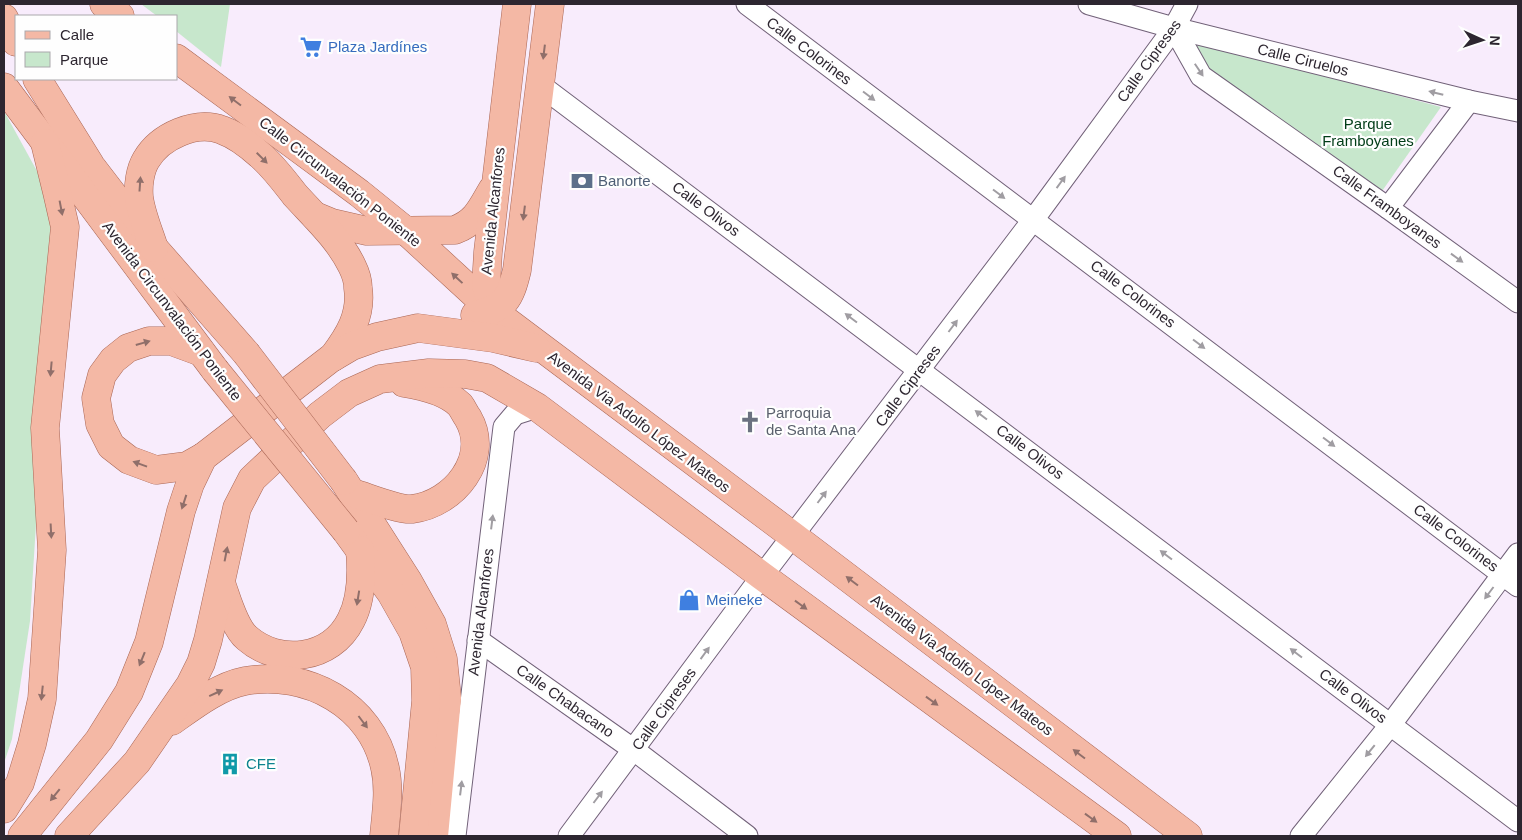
<svg xmlns="http://www.w3.org/2000/svg" width="1522" height="840" viewBox="0 0 1522 840" font-family="Arial,sans-serif">
  <style>
    .green { fill: #c7e7cc }
    .lines { fill: none; stroke-linecap: round; stroke-linejoin: round }
    .minor-casing { stroke: #716178; stroke-width: 23 }
    .major-casing { stroke: #a96655; stroke-width: 29 }
    .minor { stroke: #fff; stroke-width: 21 }
    .major { stroke: #f4b8a5; stroke-width: 28 }
    .major-bridge-casing { stroke: #a96655; stroke-width: 29; stroke-linecap: butt }
    .major-bridge { stroke: #f4b8a5; stroke-width: 28 }
    .oneway { fill: #906f6a }
    .oneway2 { fill: #a09da2 }
    .labels { text-anchor: middle; stroke-width: 4.5; stroke-linejoin: round; paint-order: stroke }
    .shop-label { font-size: 15px; fill: #366cbe; stroke: #fefefe; text-anchor: start }
    .street-label { font-size: 15px; fill: #2d2630; stroke: #fefefe }
    .park-label { font-size: 15px; fill: #003c17; stroke: #fefefe }
    .service-label { font-size: 15px; fill: #4e5e75; stroke: #fefefe; text-anchor: start }
    .worship-label { font-size: 15px; fill: #5b616d; stroke: #fefefe; text-anchor: start }
    .culture-label { font-size: 15px; fill: #0d838f; stroke: #fefefe; text-anchor: start }
  </style>
  <rect width="100%" height="100%" fill="#f8ecfc"/>
  <g class="green">
    <path d="M141 4H230L221 67 176 31V16H157Z"/>
    <path d="M1190 40 1441 107 1380 194 1208 72Z"/>
    <path d="M4 111 43 182 54 233 30 621 12 739 4 763Z"/>
  </g>
  <g class="lines">
    <g class="minor-casing">
      <g id="minor">
        <path d="M747 4 1518 586"/>
        <path d="M1089 4 1174 28 1469 101 1518 111"/>
        <path d="M1174 28 1201 76 1388 208 1518 302"/>
        <path d="M540 85 1518 821"/>
        <path d="M1388 208 1469 101"/>
        <path d="M478 640 634 750 747 836"/>
        <path d="M455 836 504 427 515 414 537 407"/>
        <path d="M569 836 762 576 1033 220 1174 28 1187 4"/>
        <path d="M1301 836 1391 724 1518 554"/>
      </g>
    </g>
    <g class="major-casing">
      <g id="major">
        <path d="M104 4 120 16"/>
        <path d="M4 18 16 42"/>
        <path d="M176 58 359 193 406 231 493 311 793 536 1188 836"/>
        <path d="M37 79 91 166 154 248 246 353"/>
        <path d="M4 87 215 370"/>
        <path d="M315 216 332 223 367 231 455 230C476 222 481 209 492 190"/>
        <path d="M154 248C149 232 141 214 139 197 138 185 140 170 146 160 160 136 196 120 222 130 236 135 249 145 260 155 273 166 284 181 295 195 315 217 339 239 352 266 355 272 358 281 358 288 362 315 349 336 333 357"/>
        <path d="M493 311 486 285 488 252 517 4"/>
        <path d="M475 315C505 309 510 299 517 270L550 4"/>
        <path d="M201 352 171 341H149L128 348 113 360 102 375 96 398 100 424 111 446 129 460 156 470 187 466 203 457"/>
        <path d="M344 481 408 581 432 624 443 659 447 698 434 836"/>
        <path d="M353 493C367 497 398 510 412 509 454 504 491 458 468 418 465 414 463 409 460 405 446 391 423 386 404 383"/>
        <path d="M346 531 391 593 413 632 425 667 426 701 413 836"/>
        <path d="M221 583C227 599 234 627 247 638 279 666 331 660 351 620 362 599 362 572 360 550"/>
        <path d="M172 721C193 706 219 686 245 681 307 670 372 705 385 768 390 790 386 814 384 836"/>
        <path d="M4 809 20 783 32 744 42 699 52 550 45 428 65 227 57 192 45 143"/>
        <path d="M22 836 99 740 129 692 149 642 181 511 190 484 203 457 330 359 352 346 377 337 418 328 493 338 536 348"/>
        <path d="M69 836 137 762 190 685 201 663 208 640 237 508 252 479 320 415 349 393 380 379 429 373 465 374 487 378 537 407 762 576 1117 836"/>
      </g>
    </g>
    <use href="#minor" class="minor"/>
    <use href="#major" class="major"/>
    <g class="major-bridge-casing">
      <g id="major-bridge">
        <path d="M246 353 344 481"/>
        <path d="M215 370 346 531"/>
      </g>
    </g>
    <use href="#major-bridge" class="major-bridge"/>
  </g>
  <defs><path id="oneway-solid" d="M-6-.8H1V-3.2L6.5 0L1 3.2V.8H-6Z" transform="scale(1.25)"/></defs>
  <g class="oneway">
    <use href="#oneway-solid" transform="translate(544 52) rotate(97)"/>
    <use href="#oneway-solid" transform="translate(235 101) rotate(-143)"/>
    <use href="#oneway-solid" transform="translate(262 158) rotate(45)"/>
    <use href="#oneway-solid" transform="translate(140 184) rotate(-86)"/>
    <use href="#oneway-solid" transform="translate(61 208) rotate(79)"/>
    <use href="#oneway-solid" transform="translate(524 213) rotate(97)"/>
    <use href="#oneway-solid" transform="translate(457 278) rotate(-137)"/>
    <use href="#oneway-solid" transform="translate(143 343) rotate(-16)"/>
    <use href="#oneway-solid" transform="translate(51 369) rotate(95)"/>
    <use href="#oneway-solid" transform="translate(140 464) rotate(-160)"/>
    <use href="#oneway-solid" transform="translate(184 502) rotate(108)"/>
    <use href="#oneway-solid" transform="translate(51 531) rotate(87)"/>
    <use href="#oneway-solid" transform="translate(226 554) rotate(-79)"/>
    <use href="#oneway-solid" transform="translate(852 581) rotate(-143)"/>
    <use href="#oneway-solid" transform="translate(358 598) rotate(99)"/>
    <use href="#oneway-solid" transform="translate(801 605) rotate(36)"/>
    <use href="#oneway-solid" transform="translate(142 659) rotate(112)"/>
    <use href="#oneway-solid" transform="translate(42 693) rotate(96)"/>
    <use href="#oneway-solid" transform="translate(216 693) rotate(-25)"/>
    <use href="#oneway-solid" transform="translate(932 701) rotate(36)"/>
    <use href="#oneway-solid" transform="translate(363 722) rotate(53)"/>
    <use href="#oneway-solid" transform="translate(1079 754) rotate(-143)"/>
    <use href="#oneway-solid" transform="translate(55 795) rotate(129)"/>
    <use href="#oneway-solid" transform="translate(1091 818) rotate(36)"/>
  </g>
  <g class="oneway2">
    <use href="#oneway-solid" transform="translate(1199 70) rotate(56)"/>
    <use href="#oneway-solid" transform="translate(1436 93) rotate(-166)"/>
    <use href="#oneway-solid" transform="translate(869 96) rotate(37)"/>
    <use href="#oneway-solid" transform="translate(1061 182) rotate(-54)"/>
    <use href="#oneway-solid" transform="translate(999 194) rotate(37)"/>
    <use href="#oneway-solid" transform="translate(1457 258) rotate(36)"/>
    <use href="#oneway-solid" transform="translate(851 318) rotate(-143)"/>
    <use href="#oneway-solid" transform="translate(953 326) rotate(-53)"/>
    <use href="#oneway-solid" transform="translate(1199 344) rotate(37)"/>
    <use href="#oneway-solid" transform="translate(981 415) rotate(-143)"/>
    <use href="#oneway-solid" transform="translate(1329 442) rotate(37)"/>
    <use href="#oneway-solid" transform="translate(822 497) rotate(-53)"/>
    <use href="#oneway-solid" transform="translate(492 522) rotate(-83)"/>
    <use href="#oneway-solid" transform="translate(1166 555) rotate(-143)"/>
    <use href="#oneway-solid" transform="translate(1489 593) rotate(127)"/>
    <use href="#oneway-solid" transform="translate(705 653) rotate(-54)"/>
    <use href="#oneway-solid" transform="translate(1296 653) rotate(-143)"/>
    <use href="#oneway-solid" transform="translate(1370 751) rotate(129)"/>
    <use href="#oneway-solid" transform="translate(461 788) rotate(-83)"/>
    <use href="#oneway-solid" transform="translate(598 797) rotate(-53)"/>
  </g>
  <defs>
    <g id="supermarket-bare" transform="scale(1.725)"><path d="M-6-5.5h2.5l.6 2H6L4.5 2H-2.5L-4.4-4H-6ZM-1.5 3.2a1.3 1.3 0 1 0 .1 0ZM3 3.2a1.3 1.3 0 1 0 .1 0Z" fill="#3f7fe0" stroke="#fefefe" stroke-width="2.5" paint-order="stroke"/></g>
    <g id="bank-bare" transform="scale(1.725)"><path d="M-6-4H6V4H-6ZM0-2.3a2.3 2.3 0 1 0 0 4.6a2.3 2.3 0 1 0 0-4.6Z" fill="#5c6f8a" stroke="#fefefe" stroke-width="2.5" paint-order="stroke"/></g>
    <g id="church-bare" transform="scale(1.725)"><path d="M-1.2-6h2.4v3.5h3.3v2.4h-3.3V6h-2.4V-.1h-3.3v-2.4h3.3Z" fill="#6b7280" stroke="#fefefe" stroke-width="2.5" paint-order="stroke"/></g>
    <g id="shop-bare" transform="scale(1.725)"><path d="M-5-2.5h2.3a2.7 3.5 0 0 1 5.4 0H5L5.5 6h-11ZM-1.5-2.5h3a1.5 2.3 0 0 0-3 0Z" fill="#3f7fe0" stroke="#fefefe" stroke-width="2.5" paint-order="stroke"/></g>
    <g id="building-bare" transform="scale(1.725)"><path d="M-4-6H4V6H1V3H-1V6H-4ZM-2.5-4.3h1.7v1.8h-1.7ZM.8-4.3h1.7v1.8H.8ZM-2.5-1h1.7V.8h-1.7ZM.8-1h1.7V.8H.8Z" fill="#0f9aa8" stroke="#fefefe" stroke-width="2.5" paint-order="stroke"/></g>
  </defs>
  <g fill-rule="evenodd">
    <use href="#supermarket-bare" x="311" y="47"/>
    <use href="#bank-bare" x="582" y="181"/>
    <use href="#church-bare" x="750" y="422"/>
    <use href="#shop-bare" x="689" y="600"/>
    <use href="#building-bare" x="230" y="764"/>
  </g>
  <g class="labels">
    <g class="shop-label">
      <text x="328" y="52">Plaza Jardínes</text>
      <text x="706" y="605">Meineke</text>
    </g>
    <g class="street-label">
      <text transform="translate(809 51) rotate(37)" y="5">Calle Colorines</text>
      <text transform="translate(1303 60) rotate(14)" y="5">Calle Ciruelos</text>
      <text transform="translate(1149 61) rotate(-54)" y="5">Calle Cipreses</text>
      <text transform="translate(340 182) rotate(38)" y="5">Calle Circunvalación Poniente</text>
      <text transform="translate(1387 207) rotate(36)" y="5">Calle Framboyanes</text>
      <text transform="translate(706 209) rotate(37)" y="5">Calle Olivos</text>
      <text transform="translate(493 211) rotate(-84)" y="5">Avenida Alcanfores</text>
      <text transform="translate(1133 294) rotate(37)" y="5">Calle Colorines</text>
      <text transform="translate(172 311) rotate(53)" y="5">Avenida Circunvalación Poniente</text>
      <text transform="translate(908 386) rotate(-53)" y="5">Calle Cipreses</text>
      <text transform="translate(639 422) rotate(37)" y="5">Avenida Via Adolfo López Mateos</text>
      <text transform="translate(1030 452) rotate(37)" y="5">Calle Olivos</text>
      <text transform="translate(1456 538) rotate(37)" y="5">Calle Colorines</text>
      <text transform="translate(481 612) rotate(-83)" y="5">Avenida Alcanfores</text>
      <text transform="translate(962 665) rotate(37)" y="5">Avenida Via Adolfo López Mateos</text>
      <text transform="translate(1353 696) rotate(37)" y="5">Calle Olivos</text>
      <text transform="translate(565 701) rotate(35)" y="5">Calle Chabacano</text>
      <text transform="translate(664 709) rotate(-54)" y="5">Calle Cipreses</text>
    </g>
    <g class="park-label">
      <text x="1368" y="129">Parque<tspan x="1368" dy="17">Framboyanes</tspan></text>
    </g>
    <g class="service-label">
      <text x="598" y="186">Banorte</text>
    </g>
    <g class="worship-label">
      <text x="766" y="418">Parroquia<tspan x="766" dy="17">de Santa Ana</tspan></text>
    </g>
    <g class="culture-label">
      <text x="246" y="769">CFE</text>
    </g>
  </g>
  <rect width="1522" height="840" fill="none" stroke="#2d2630" stroke-width="10"/>
  <rect x="15" y="15" width="162" height="65" fill="#fefefe" stroke="#aaa8ac"/>
  <rect x="25" y="31" width="25" height="8" fill="#f4b8a5" stroke="#aaa8ac"/>
  <text x="60" y="40" font-size="15" fill="#2d2630">Calle</text>
  <rect x="25" y="52" width="25" height="15" fill="#c7e7cc" stroke="#aaa8ac"/>
  <text x="60" y="65" font-size="15" fill="#2d2630">Parque</text>
  <g transform="translate(1482 40) rotate(93)" stroke="#fefefe" stroke-width="4" paint-order="stroke">
  <path d="M0-4L9 19L0 12L-9 19Z" fill="#2d2630"/>
  <text y="-8" font-size="14" font-weight="bold" text-anchor="middle" fill="#2d2630">N</text>
  </g>
</svg>
